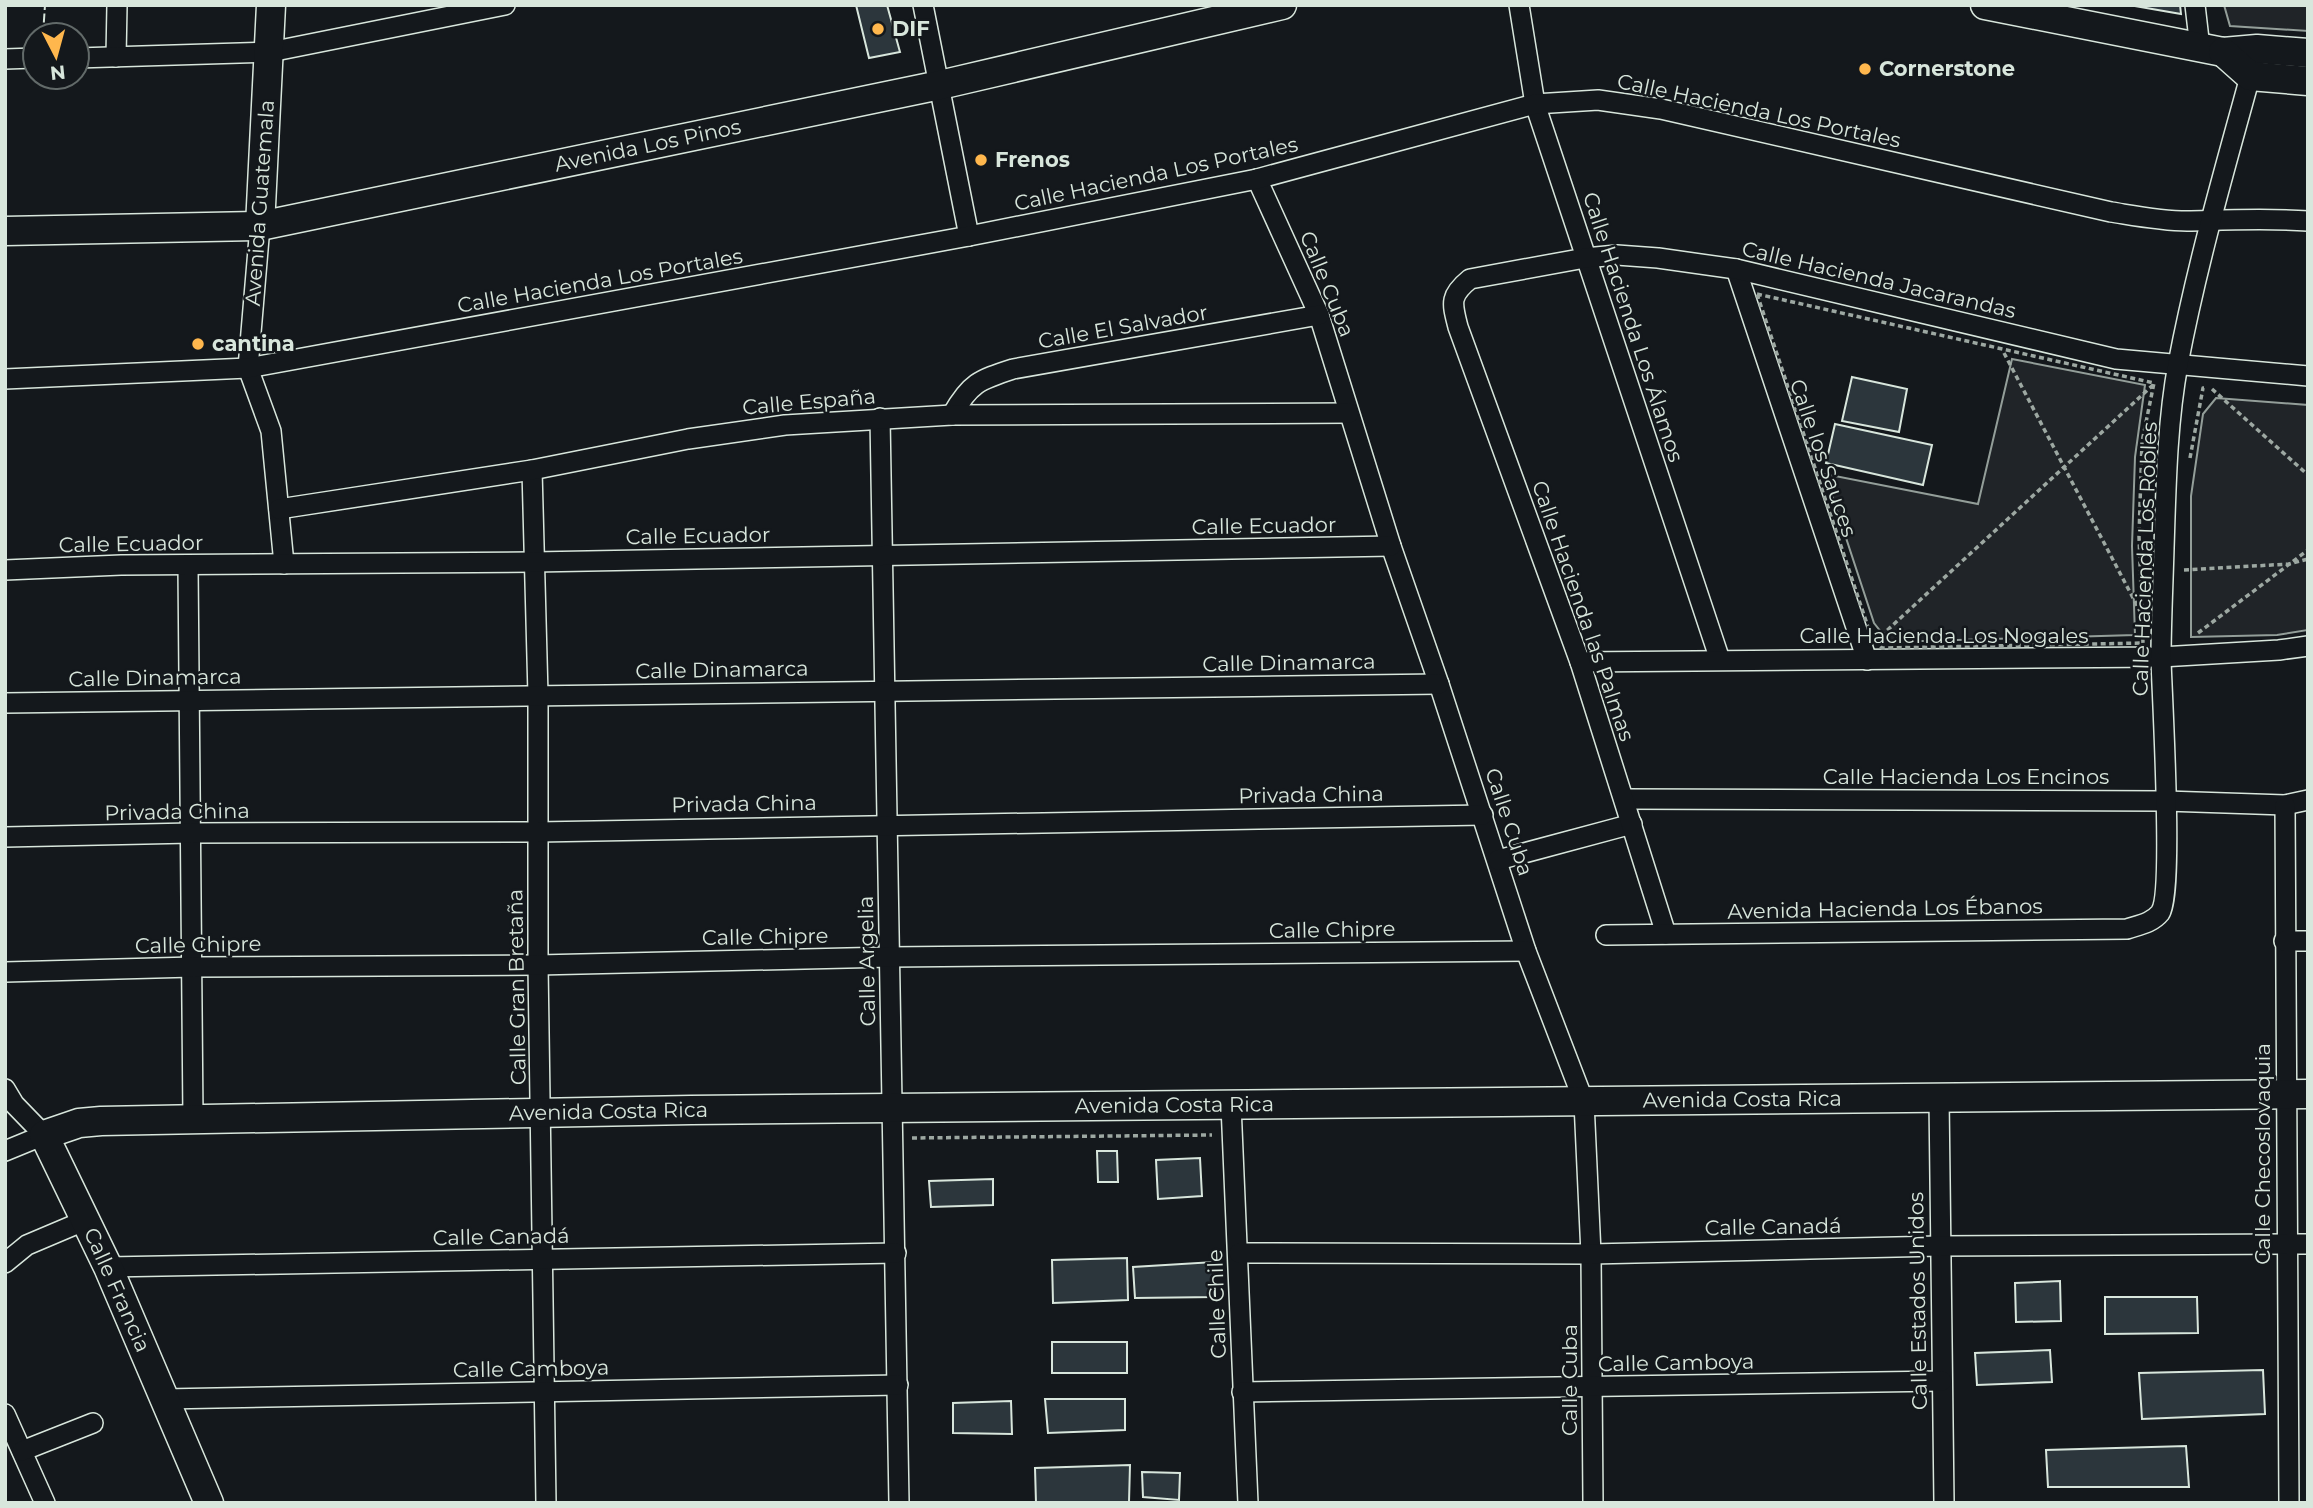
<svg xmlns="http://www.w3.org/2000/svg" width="2313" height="1508" viewBox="0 0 2313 1508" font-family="Montserrat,sans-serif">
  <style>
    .green { fill: #202428; stroke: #939e99; stroke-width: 2 }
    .building { fill: #2c363c; stroke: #d8e6dc; stroke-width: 2 }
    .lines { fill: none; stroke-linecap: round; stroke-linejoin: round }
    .street-casing { stroke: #d8e6dc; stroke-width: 22 }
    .secondary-casing { stroke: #d8e6dc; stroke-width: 31 }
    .path { stroke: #9da8a2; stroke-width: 3.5; stroke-dasharray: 5 3.5; stroke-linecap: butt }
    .street { stroke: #14181c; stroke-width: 19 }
    .secondary { stroke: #14181c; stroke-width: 28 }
    .fence { stroke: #d8e6dc; stroke-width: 2; stroke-dasharray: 9 3.5; stroke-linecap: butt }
    .poi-dot { fill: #ffb74d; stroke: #14181c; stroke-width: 2.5 }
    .labels { text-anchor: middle; stroke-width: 5; stroke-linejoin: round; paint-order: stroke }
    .poi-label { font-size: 21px; font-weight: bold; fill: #d8e6dc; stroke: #14181c; text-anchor: start }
    .street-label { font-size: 21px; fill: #d8e6dc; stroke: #14181c }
  </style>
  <rect width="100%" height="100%" fill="#14181c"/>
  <g class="green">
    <path d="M2224 5H2308V31L2230 26Z"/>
    <path d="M2012 359 2145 385 2135 457 2132 546 2135 635 1889 642 1874 623 1825 474 1978 504Z"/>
    <path d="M2216 398 2308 405V630L2277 635 2191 637V496L2203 414Z"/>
  </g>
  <g class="building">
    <path d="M856 5H887L900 52 869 58Z"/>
    <path d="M2129 5H2180L2181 14Z"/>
    <path d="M1852 377 1907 389 1899 432 1842 421Z"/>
    <path d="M1835 424 1932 445 1923 485 1826 463Z"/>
    <path d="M1097 1151H1117L1118 1182H1098Z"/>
    <path d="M1200 1158 1202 1196 1158 1199 1156 1160Z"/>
    <path d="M993 1179V1205L931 1207 929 1181Z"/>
    <path d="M1127 1258 1128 1300 1053 1303 1052 1260Z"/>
    <path d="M1214 1262 1215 1297 1135 1298 1133 1267Z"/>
    <path d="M2060 1281 2061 1321 2016 1322 2015 1283Z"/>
    <path d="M2105 1297H2197L2198 1333 2105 1334Z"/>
    <rect x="1052" y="1342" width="75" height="31"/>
    <path d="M2050 1350 2052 1382 1977 1385 1975 1353Z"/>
    <path d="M2263 1370 2265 1414 2142 1419 2139 1373Z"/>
    <path d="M1045 1399H1125V1430L1048 1433Z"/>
    <path d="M1011 1401 1012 1434 953 1433V1403Z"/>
    <path d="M2186 1446 2189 1487H2048L2046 1450Z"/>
    <path d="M1130 1465 1129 1502 1036 1503 1035 1468Z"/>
    <path d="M1142 1472 1180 1473 1179 1500 1143 1497Z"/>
  </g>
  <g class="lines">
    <g class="street-casing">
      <g id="street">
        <path d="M923 5 969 236"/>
        <path d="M1519 5 1535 104 1720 660"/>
        <path d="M2195 5 2200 48"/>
        <path d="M116 57 117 5"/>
        <path d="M77 58 270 52 505 5"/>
        <path d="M5 59 35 58"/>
        <path d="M1257 179 1319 315 1391 546 1439 684 1526 951 1584 1102 1591 1254 1593 1503"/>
        <path d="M260 226 248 368 271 431 284 564"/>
        <path d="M1736 269 1867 660"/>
        <path d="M5 379 248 368 969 236 1257 179 1535 104 1598 100 1661 109 2111 212C2136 216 2161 221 2187 221 2228 220 2267 218 2308 221"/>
        <path d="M952 415C970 383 979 380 1013 369L1319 315"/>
        <path d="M880 418 899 1503"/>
        <path d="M532 470 538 695V965L546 1503"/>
        <path d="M279 509 532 470 688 439 785 425 952 415 1349 413"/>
        <path d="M188 566 193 1119"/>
        <path d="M5 570 121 565 534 562 1391 546"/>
        <path d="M1580 662 2161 657 2279 650 2308 646"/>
        <path d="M5 703 1439 684"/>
        <path d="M1624 799 2166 801 2285 805 2308 800"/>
        <path d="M2285 805 2289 1503"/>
        <path d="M5 837 191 833 538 832 1483 815"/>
        <path d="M1498 860 1632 824"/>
        <path d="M1666 934 1580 662 1458 327C1452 303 1449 296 1470 279L1585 258 1617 255 1658 258 1736 269 2116 359 2308 376"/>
        <path d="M1606 935 2127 929C2139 925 2152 923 2160 913 2174 894 2162 696 2161 660 2161 623 2163 585 2164 548 2166 487 2167 424 2178 364 2197 264 2226 164 2253 66"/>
        <path d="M2284 941H2308"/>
        <path d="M5 972 193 967 538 965 890 957 1526 951"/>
        <path d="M5 1089 14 1104 44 1135 5 1151"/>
        <path d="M1939 1098 1944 1503"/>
        <path d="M1231 1105 1248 1503"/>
        <path d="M1239 1253 1591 1254 1939 1246 2308 1244"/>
        <path d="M5 1263 27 1245 86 1220"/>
        <path d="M108 1267 896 1253"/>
        <path d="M1242 1392 1942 1381"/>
        <path d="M164 1399 898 1385"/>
        <path d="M5 1414 45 1503"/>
        <path d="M22 1451 93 1423"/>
      </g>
    </g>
    <g class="secondary-casing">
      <g id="secondary">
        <path d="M1985 5 2223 52 2257 49 2308 53"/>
        <path d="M2223 52 2250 76 2308 81"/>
        <path d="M260 226 271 5"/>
        <path id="s1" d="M5 231 260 226 940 85 1282 5"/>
        <path id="s2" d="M209 1503 108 1267 44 1135 79 1123 101 1121 691 1110 2308 1094"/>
      </g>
    </g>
    <g class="path">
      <path d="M1757 294 2154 383 2142 442 2139 536 2143 643 1882 648 1870 633Z"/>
      <path d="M2004 353 2141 613"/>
      <path d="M2212 389 2308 475"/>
      <path d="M2190 458 2203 388H2204"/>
      <path d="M2184 570 2289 564 2308 559"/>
      <path d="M2198 633 2308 550"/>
      <path d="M1881 636 2153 385"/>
      <path d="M912 1138 1212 1135"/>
    </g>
    <use href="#street" class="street"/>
    <use href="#secondary" class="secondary"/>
    <path class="fence" d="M43 35 45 5"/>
  </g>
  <g class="poi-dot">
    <circle cx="878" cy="29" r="7"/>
    <circle cx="1865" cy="69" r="7"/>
    <circle cx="981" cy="160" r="7"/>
    <circle cx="198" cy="344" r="7"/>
  </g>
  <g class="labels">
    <g class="poi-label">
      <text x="892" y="36">DIF</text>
      <text x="1879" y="76">Cornerstone</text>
      <text x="995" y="167">Frenos</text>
      <text x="212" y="351">cantina</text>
    </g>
    <g class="street-label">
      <text transform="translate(1759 111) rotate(12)" y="7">Calle Hacienda Los Portales</text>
      <text dy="7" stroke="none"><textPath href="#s1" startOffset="651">Avenida Los Pinos</textPath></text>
      <text transform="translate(1156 174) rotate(-12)" y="7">Calle Hacienda Los Portales</text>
      <text transform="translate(260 203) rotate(-86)" y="7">Avenida Guatemala</text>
      <text transform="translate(1879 280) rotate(13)" y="7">Calle Hacienda Jacarandas</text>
      <text transform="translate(600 281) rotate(-10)" y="7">Calle Hacienda Los Portales</text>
      <text transform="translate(1327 284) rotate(68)" y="7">Calle Cuba</text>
      <text transform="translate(1123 327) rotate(-10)" y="7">Calle El Salvador</text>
      <text transform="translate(1633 327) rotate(72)" y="7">Calle Hacienda Los Álamos</text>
      <text transform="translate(809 402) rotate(-5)" y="7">Calle España</text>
      <text transform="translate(1823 458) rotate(71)" y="7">Calle los Sauces</text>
      <text transform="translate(1264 526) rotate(-1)" y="7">Calle Ecuador</text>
      <text transform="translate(698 536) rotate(-1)" y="7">Calle Ecuador</text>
      <text transform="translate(131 544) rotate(-1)" y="7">Calle Ecuador</text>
      <text transform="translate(2145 559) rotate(-88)" y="7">Calle Hacienda Los Robles</text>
      <text transform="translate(1583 611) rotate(71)" y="7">Calle Hacienda las Palmas</text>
      <text x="1944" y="643">Calle Hacienda Los Nogales</text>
      <text transform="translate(1289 663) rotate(-1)" y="7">Calle Dinamarca</text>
      <text transform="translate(722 670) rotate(-1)" y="7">Calle Dinamarca</text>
      <text transform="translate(155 678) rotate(-1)" y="7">Calle Dinamarca</text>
      <text x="1966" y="784">Calle Hacienda Los Encinos</text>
      <text transform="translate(1311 795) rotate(-1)" y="7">Privada China</text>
      <text transform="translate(744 804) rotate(-1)" y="7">Privada China</text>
      <text transform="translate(177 812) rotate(-1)" y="7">Privada China</text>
      <text transform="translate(1509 822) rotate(72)" y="7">Calle Cuba</text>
      <text transform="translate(1885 909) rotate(-1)" y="7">Avenida Hacienda Los Ébanos</text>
      <text transform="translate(1332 930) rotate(-1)" y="7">Calle Chipre</text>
      <text transform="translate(765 937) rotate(-1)" y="7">Calle Chipre</text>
      <text transform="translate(198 945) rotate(-1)" y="7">Calle Chipre</text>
      <text transform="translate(867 961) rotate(-91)" y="7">Calle Argelia</text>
      <text transform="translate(517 987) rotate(-91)" y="7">Calle Gran Bretaña</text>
      <text dy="7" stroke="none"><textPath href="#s2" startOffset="2104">Avenida Costa Rica</textPath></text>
      <text dy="7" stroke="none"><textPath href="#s2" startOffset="1536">Avenida Costa Rica</textPath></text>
      <text dy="7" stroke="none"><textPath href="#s2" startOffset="970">Avenida Costa Rica</textPath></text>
      <text transform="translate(2263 1154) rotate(-90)" y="7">Calle Checoslovaquia</text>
      <text transform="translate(1773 1227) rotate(-1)" y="7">Calle Canadá</text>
      <text transform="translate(501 1237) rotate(-1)" y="7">Calle Canadá</text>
      <text transform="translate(117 1290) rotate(66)" y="7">Calle Francia</text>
      <text transform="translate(1918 1301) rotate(-91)" y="7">Calle Estados Unidos</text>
      <text transform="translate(1217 1304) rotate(-92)" y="7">Calle Chile</text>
      <text transform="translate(1676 1363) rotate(-1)" y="7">Calle Camboya</text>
      <text transform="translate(531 1369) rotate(-1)" y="7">Calle Camboya</text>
      <text transform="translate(1570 1380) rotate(-90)" y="7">Calle Cuba</text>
    </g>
  </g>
  <rect width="2313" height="1508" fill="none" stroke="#d8e6dc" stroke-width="14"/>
  <g transform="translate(56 56) rotate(174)"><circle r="33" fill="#14181c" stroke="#626a69" stroke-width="2"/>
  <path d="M0-5L12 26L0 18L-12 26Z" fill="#ffb74d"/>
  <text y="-10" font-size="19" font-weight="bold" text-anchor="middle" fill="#d8e6dc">N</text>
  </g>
</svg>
